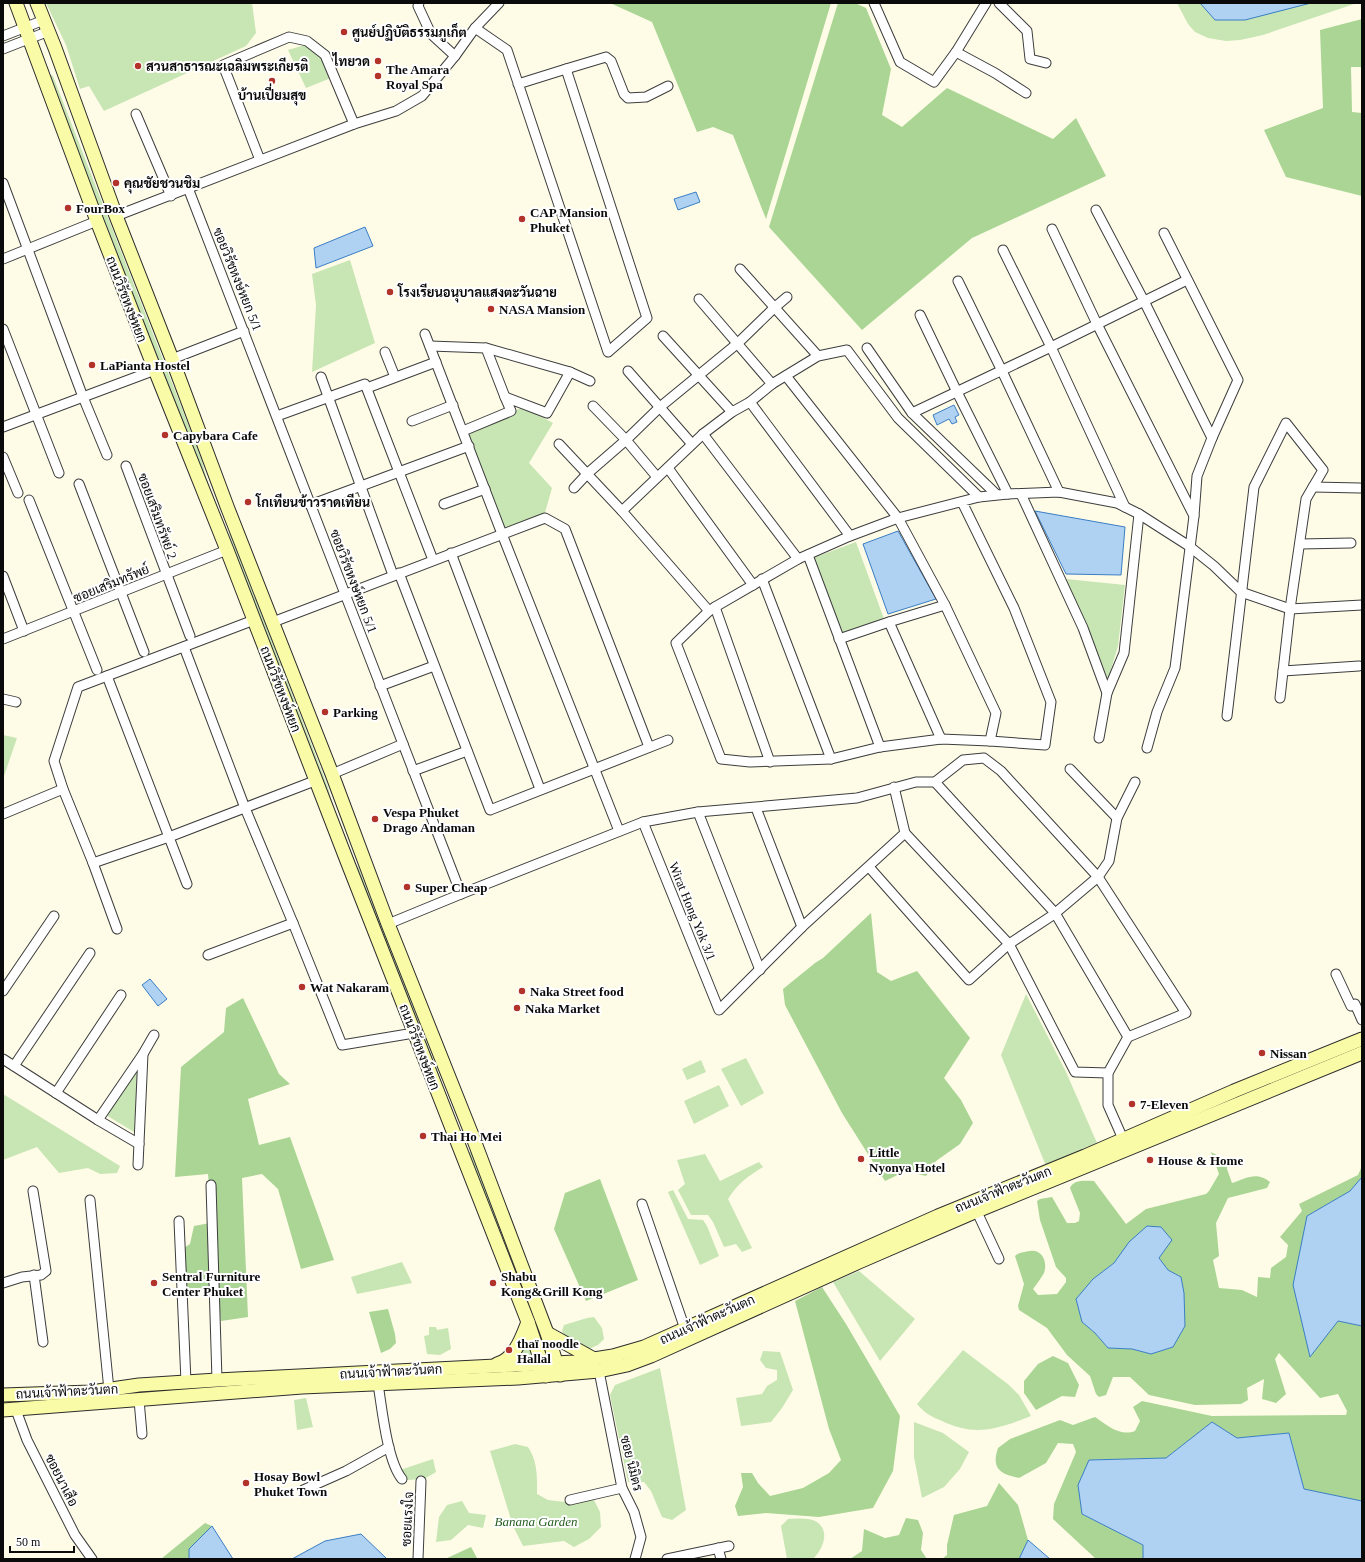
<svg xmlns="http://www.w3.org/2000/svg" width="1365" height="1562" viewBox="0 0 1365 1562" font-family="'Times New Roman',Sarabun,serif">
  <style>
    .green { fill: #c8e5b4 }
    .forest { fill: #aad594; fill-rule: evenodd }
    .water { fill: #afd1f2; stroke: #3a7ec5 }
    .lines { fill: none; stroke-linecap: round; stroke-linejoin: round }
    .street-casing { stroke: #3d3d3d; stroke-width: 11 }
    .secondary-casing { stroke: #2c2c2c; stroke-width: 15 }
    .street { stroke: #fff; stroke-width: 9 }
    .secondary { stroke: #fafba6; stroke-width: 13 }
    .poi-dot { fill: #b1332a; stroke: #fff; stroke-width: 1.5 }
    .labels { text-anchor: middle; stroke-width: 4; stroke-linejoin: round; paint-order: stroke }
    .poi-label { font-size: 13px; font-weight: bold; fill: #0a0a0a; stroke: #fff; text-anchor: start }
    .street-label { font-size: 13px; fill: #0a0a0a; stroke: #fff }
    .park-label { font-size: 13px; font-style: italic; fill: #245d1f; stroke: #fff }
  </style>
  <rect width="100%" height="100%" fill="#fefce7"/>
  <g class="green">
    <path d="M46 3H252L256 33 246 46 104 111 89 86 80 89 66 45Z"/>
    <path d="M1177 3H1357L1263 35 1240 40 1226 41 1208 38 1195 32 1188 24Z"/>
    <path d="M305 45 321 57 331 78 306 88 288 50Z"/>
    <path d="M51 75 53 76 202 460 206 477 217 508H215L49 77Z"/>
    <path d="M350 260 375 343 312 372 316 305 312 274Z"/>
    <path d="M523 407 553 423 529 463 552 488 544 516 503 531 466 433Z"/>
    <path d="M230 533 328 787 334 810 249 592 242 568 229 534Z"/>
    <path d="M856 542 884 619 840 634 813 558Z"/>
    <path d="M1066 579 1125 585 1118 646 1108 679Z"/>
    <path d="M3 735 17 738 3 779Z"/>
    <path d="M357 866H358L437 1069 446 1099 372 914 367 894Z"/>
    <path d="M1026 994 1066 1072 1097 1143 1046 1166 1001 1055Z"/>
    <path d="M746 1058 764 1093 741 1106 721 1069Z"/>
    <path d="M701 1060 706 1072 687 1080 682 1069Z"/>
    <path d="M138 1070 134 1132 106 1115Z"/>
    <path d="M719 1085 729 1106 694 1124 684 1101Z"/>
    <path d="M3 1094 120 1166 117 1173 100 1174 88 1168 59 1173 37 1147 3 1160Z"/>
    <path d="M469 1152H471L538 1327 543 1346 541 1347 487 1206 478 1177Z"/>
    <path d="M705 1154 720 1181 759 1162 763 1167C747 1177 738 1183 728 1199L752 1248 742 1252 736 1244 724 1247 713 1222 708 1215H691L678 1190 685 1184 677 1160Z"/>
    <path d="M673 1190 688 1219 703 1220 707 1226 719 1256 700 1265 668 1192Z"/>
    <path d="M402 1262 412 1283 357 1294 351 1277Z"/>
    <path d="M859 1271 915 1319 880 1361 833 1282Z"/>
    <path d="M594 1317 602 1328 604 1339 598 1345 582 1352 567 1340 562 1331 564 1325 587 1318Z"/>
    <path d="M429 1327H436L437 1330 448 1328 451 1349 440 1355 427 1354 424 1336 429 1335Z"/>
    <path d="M526 1334 537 1357 513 1359Z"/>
    <path d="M963 1350 1009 1385 1019 1395 1031 1416C999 1429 975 1437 942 1421 930 1416 926 1414 917 1404Z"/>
    <path d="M763 1351 780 1352 793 1390 782 1408 771 1422 741 1426 736 1398 762 1394 767 1386 777 1380V1370L766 1368 760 1360Z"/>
    <path d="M660 1368 686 1510 672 1520 662 1517 651 1491 644 1482H628L610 1395 615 1385Z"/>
    <path d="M306 1398 313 1427 297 1430 294 1400Z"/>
    <path d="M914 1422 943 1433 969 1452 960 1469 944 1487 922 1498 914 1457Z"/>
    <path d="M515 1444 528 1447C538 1462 537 1477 537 1494L548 1500 565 1502 594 1500 600 1512 601 1527 589 1539 574 1547 564 1541 523 1546 513 1526 490 1451Z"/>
    <path d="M433 1459 436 1472 424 1479 407 1480 400 1470Z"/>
    <path d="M462 1501 469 1513 486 1515 483 1528 468 1525 451 1540 436 1542 439 1517 447 1505Z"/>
    <path d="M788 1519C797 1519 809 1517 817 1522 831 1532 822 1550 813 1559H787L781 1526Z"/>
  </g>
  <g class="forest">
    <path d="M610 3H831L766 219 733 135 713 127 697 132 652 22Z"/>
    <path d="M838 3H855L866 8 891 69 882 115 902 127 947 88 1053 139 1076 118 1106 176 972 238 862 330 769 227Z"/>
    <path d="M1362 19V67H1351L1352 112 1362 113V196L1286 177 1264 130 1323 108 1320 30Z"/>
    <path d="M871 913 877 972 891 981 917 971 970 1038 944 1078 961 1100 973 1123 960 1144 936 1161 926 1176 906 1171 885 1181 842 1113 785 1005 783 989 815 963 823 958Z"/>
    <path d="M243 998 279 1074 290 1084 248 1099 259 1145 290 1137 334 1260 301 1269 278 1189 262 1174 242 1178 248 1317 221 1321 208 1174 175 1177 181 1067 224 1032 226 1008Z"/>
    <path d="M1211 1152 1224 1159H1228L1227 1169 1232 1183C1247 1178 1256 1171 1270 1182L1267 1188 1228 1198 1216 1223 1219 1256 1213 1260 1219 1288 1242 1290 1257 1297 1258 1277 1270 1278 1271 1268 1286 1257 1288 1245 1280 1237 1302 1211 1299 1204 1358 1175 1362 1166V1177L1350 1191 1307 1216 1310 1356 1338 1321 1362 1326V1501L1304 1489 1289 1433 1237 1438 1212 1422 1166 1458 1089 1460 1082 1514 1143 1545V1559H1096L1053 1519 1054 1504 1076 1452 1073 1444 1058 1443 1046 1463 1019 1478C1000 1474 991 1469 998 1448L1010 1439 1060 1420 1073 1425 1095 1417C1107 1425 1120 1437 1135 1431L1140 1421 1133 1407 1142 1401 1212 1416 1334 1415H1346L1347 1411 1338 1394 1320 1398 1279 1353 1275 1359 1286 1394 1276 1403 1262 1399 1264 1379 1247 1388 1248 1400 1241 1404 1195 1405 1149 1395 1130 1377H1113L1106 1395 1099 1397 1096 1394 1090 1376 1067 1355 1047 1328 1019 1310 1018 1306 1024 1284 1015 1256C1019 1252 1025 1252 1030 1251 1042 1249 1048 1262 1044 1273 1041 1278 1037 1284 1033 1289L1038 1295 1057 1294 1066 1282V1278L1056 1267 1040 1220 1037 1201 1040 1199 1052 1197 1067 1223H1075L1079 1221 1080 1213 1070 1188C1074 1179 1085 1181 1094 1181L1126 1224 1146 1209 1206 1194 1209 1191 1219 1174ZM1159 1258 1168 1270 1181 1277 1151 1354 1132 1349 1108 1348 1095 1333 1082 1322 1093 1279 1114 1263Z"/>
    <path d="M600 1179 638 1280 586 1301 554 1229 565 1193Z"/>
    <path d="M210 1223 211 1290 187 1289 182 1249 190 1244 194 1226Z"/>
    <path d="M822 1287 846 1324 900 1416 893 1471 873 1508 819 1517 766 1513 738 1516 735 1506 743 1487 741 1473H752L758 1483 770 1496 803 1488 829 1473 841 1460 829 1429 795 1301Z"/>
    <path d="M388 1309 395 1334 396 1343 390 1349 381 1353 369 1312Z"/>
    <path d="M1053 1356 1068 1363 1079 1385 1075 1397 1062 1396 1036 1410 1024 1393V1381L1038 1364Z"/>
    <path d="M999 1483 1018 1505 1028 1540 1019 1559H942L947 1555V1545L954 1515 987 1506Z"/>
    <path d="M906 1518 918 1520 923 1533 921 1550 927 1559H850L862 1551 864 1529 885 1538 899 1535Z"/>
    <path d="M205 1523 212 1526 189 1549V1559H161Z"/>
    <path d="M471 1547 477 1558 475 1559H445Z"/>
  </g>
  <g class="water">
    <path d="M1200 3H1311L1245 20H1215Z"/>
    <path d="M696 192 700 202 678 210 674 199Z"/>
    <path d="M365 227 373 246 316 268 314 248Z"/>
    <path d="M954 405 959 415 955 417 957 422 952 424 949 419 937 425 933 415Z"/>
    <path d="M1035 511 1125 527 1121 575 1066 574Z"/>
    <path d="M898 531 936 599 888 614 863 544Z"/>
    <path d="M150 979 167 999 158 1006 142 985Z"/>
    <path d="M1362 1177V1326L1338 1321 1310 1357 1293 1285 1307 1216 1350 1191Z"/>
    <path d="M1147 1226 1161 1227 1172 1240 1159 1258 1168 1270 1181 1277 1184 1293 1185 1326 1173 1347 1151 1354 1132 1349 1108 1348 1095 1333 1082 1322 1076 1299 1093 1279 1114 1263 1129 1242Z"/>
    <path d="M1212 1422 1237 1438 1289 1433 1304 1489 1362 1501V1559H1143V1545L1082 1514 1078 1485 1089 1460 1166 1458Z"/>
    <path d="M212 1526 233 1559H189V1549Z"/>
    <path d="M361 1534 387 1559H292L325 1541Z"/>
    <path d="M1028 1540 1050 1559H1019Z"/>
  </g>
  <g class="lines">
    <g class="street-casing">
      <g id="street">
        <path d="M419 3 418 6 431 34 455 56"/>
        <path d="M874 3 900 62 934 82 956 52 986 3"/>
        <path d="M999 3 1027 31 1030 59 1046 63"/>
        <path d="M475 28 507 50 608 352 647 318 566 69 518 84"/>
        <path d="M3 36 44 20"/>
        <path d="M3 49 49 31"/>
        <path d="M956 52 995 73 1026 93"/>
        <path d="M566 69 606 57 611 61 624 94 628 98 646 97 668 86"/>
        <path d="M136 114 171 196"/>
        <path d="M260 160 223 65 289 37 307 41 325 55 354 124"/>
        <path d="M3 183 83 397 107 455"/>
        <path d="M188 188C281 423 369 659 461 894"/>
        <path d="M1096 210 1144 301 1212 438 1197 476 1194 516"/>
        <path d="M116 216 354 124 396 111 422 96 455 56 475 28 499 3"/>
        <path d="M1052 229 1097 324 1194 516 1175 668 1157 712 1147 748"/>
        <path d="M1164 233 1238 380 1212 438"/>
        <path d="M1003 250 1051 347 1125 507"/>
        <path d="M3 259 97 221"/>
        <path d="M740 269 818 356"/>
        <path d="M958 281 1002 371 1059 492"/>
        <path d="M699 299 772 384"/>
        <path d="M920 315 957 392 1008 494"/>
        <path d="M3 329 59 473"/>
        <path d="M425 334 502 534 619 831"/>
        <path d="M663 336 732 412"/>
        <path d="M430 346 486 348 570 372 590 381"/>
        <path d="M486 348 505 397"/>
        <path d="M867 348 912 413 996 494"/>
        <path d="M385 352 395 377"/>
        <path d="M172 359 244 331"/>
        <path d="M628 371 692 444"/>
        <path d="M786 376 898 518 945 605 996 713 990 741"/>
        <path d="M321 377 393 575"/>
        <path d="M367 388 436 362"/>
        <path d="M750 402 850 536"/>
        <path d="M593 406 626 440 657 477"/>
        <path d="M912 413 1051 347 1187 280"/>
        <path d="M277 416 365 384 433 560"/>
        <path d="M412 421 453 405"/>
        <path d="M3 427 155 370"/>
        <path d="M463 431 511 411 505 397 547 413 570 372"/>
        <path d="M703 434 798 559"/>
        <path d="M559 444 622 511 709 611"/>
        <path d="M3 457 18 493"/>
        <path d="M126 466 190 636"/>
        <path d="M668 468 753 585"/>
        <path d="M79 484 144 652"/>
        <path d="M1313 487 1360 488"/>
        <path d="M574 488 588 473 626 440 660 407 738 343 774 308 787 297"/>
        <path d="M1021 494 1083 628 1107 693"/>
        <path d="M29 500 97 670"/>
        <path d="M962 502 1014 608 1051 702 1045 745 990 741 941 739 880 747 831 759 750 762 721 759 676 643 709 611 715 607 798 559 850 536 898 518 979 497 1008 494 1059 492 1117 503 1139 514 1189 546 1214 566 1241 592 1290 609 1362 605"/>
        <path d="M444 504 485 489"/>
        <path d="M310 505 469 446"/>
        <path d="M622 511 703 434 732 412 750 402 772 384 818 356 847 350 898 418 979 497"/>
        <path d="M1300 544 1351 543"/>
        <path d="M451 553 540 789"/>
        <path d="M808 555 880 747"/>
        <path d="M399 573 490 810 668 740"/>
        <path d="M3 576 24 631"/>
        <path d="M762 579 831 759"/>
        <path d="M715 607 770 762"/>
        <path d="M273 622 545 518 565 529 649 747"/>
        <path d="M889 622 941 739"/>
        <path d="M3 639 227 550"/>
        <path d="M839 639 889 622 945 605"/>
        <path d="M184 647 245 808 293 923 342 1045 414 1033"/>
        <path d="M1283 671 1359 666"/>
        <path d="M107 676 187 884"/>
        <path d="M380 686 434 666"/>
        <path d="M3 699 16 702"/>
        <path d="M1227 716 1254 487 1286 423 1323 470 1306 499 1290 609 1280 698"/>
        <path d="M1099 738 1107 693 1124 653 1139 514"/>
        <path d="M1070 769 1117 818"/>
        <path d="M413 771 467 751"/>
        <path d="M332 774 403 744"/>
        <path d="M935 782 1055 913 1128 1037"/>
        <path d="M894 787 905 833 1009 944 1075 1072 1108 1073"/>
        <path d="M756 808 802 927"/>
        <path d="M698 812 760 970"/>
        <path d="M3 814 63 789"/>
        <path d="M643 822 719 1010 802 927 905 833"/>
        <path d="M93 863 169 837 317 780"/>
        <path d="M869 867 969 980 1009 944 1053 915 1098 877 1109 861 1117 818 1135 782"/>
        <path d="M388 924 461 894 643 822 698 812 857 798 916 782H935L963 760 984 758 1001 771 1098 877 1186 1013 1128 1037 1108 1073V1105L1123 1139"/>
        <path d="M117 929 93 863 63 789 54 761 78 687 254 620"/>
        <path d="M208 955 293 923"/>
        <path d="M1336 974 1351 1006 1355 1004 1362 1020"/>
        <path d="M3 991 54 916"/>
        <path d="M3 1059 98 1120 139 1144"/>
        <path d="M14 1066 90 953"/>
        <path d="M56 1093 121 995"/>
        <path d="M98 1120 143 1054 154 1035"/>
        <path d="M138 1165 143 1054"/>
        <path d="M211 1185 217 1380"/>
        <path d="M90 1200 109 1390"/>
        <path d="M642 1204 685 1329"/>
        <path d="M977 1212 999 1259"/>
        <path d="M179 1221 186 1382"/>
        <path d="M34 1275 43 1342"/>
        <path d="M3 1283 22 1277 41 1275 46 1271 33 1191"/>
        <path d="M599 1371 622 1488 634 1512 641 1537 635 1559"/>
        <path d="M378 1384C382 1408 387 1461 402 1479"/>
        <path d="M139 1400 142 1434"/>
        <path d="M16 1410 27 1440 75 1535 92 1559"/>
        <path d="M303 1490 346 1471 389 1447"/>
        <path d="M570 1500 622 1488"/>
        <path d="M718 1548 721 1559"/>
        <path d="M418 1559 421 1481"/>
        <path d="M667 1559 729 1546"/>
      </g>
    </g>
    <g class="secondary-casing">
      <g id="secondary">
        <path d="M16 3 97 221 155 370 227 550 347 861 528 1322 546 1376"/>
        <path d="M37 3 55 48 116 216 172 359 228 509 332 774 388 924 472 1135 547 1333 560 1375"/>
        <path d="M547 1333 594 1359"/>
        <path d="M497 1364C515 1359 522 1337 528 1322"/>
        <path d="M3 1395 91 1392 139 1385 217 1380 575 1362 613 1356 644 1347 938 1216 1085 1156 1234 1091 1362 1039"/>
        <path d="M3 1410 302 1387 518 1378 599 1371 627 1365 651 1356 859 1262 972 1213 1362 1053"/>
      </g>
    </g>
    <use href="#street" class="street"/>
    <use href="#secondary" class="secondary"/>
  </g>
  <g class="poi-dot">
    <circle cx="344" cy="32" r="4"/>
    <circle cx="378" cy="61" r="4"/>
    <circle cx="138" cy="66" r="4"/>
    <circle cx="378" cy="76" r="4"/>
    <circle cx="272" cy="81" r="4"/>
    <circle cx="116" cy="183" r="4"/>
    <circle cx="68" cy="208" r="4"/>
    <circle cx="522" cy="219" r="4"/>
    <circle cx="390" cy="292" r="4"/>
    <circle cx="491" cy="309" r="4"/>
    <circle cx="92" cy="365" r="4"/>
    <circle cx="165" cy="435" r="4"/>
    <circle cx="248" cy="502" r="4"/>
    <circle cx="325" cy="712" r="4"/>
    <circle cx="375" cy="819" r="4"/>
    <circle cx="407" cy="887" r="4"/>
    <circle cx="302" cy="987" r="4"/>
    <circle cx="522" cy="991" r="4"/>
    <circle cx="517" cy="1008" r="4"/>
    <circle cx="1262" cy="1053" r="4"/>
    <circle cx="1132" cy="1104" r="4"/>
    <circle cx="423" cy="1136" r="4"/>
    <circle cx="861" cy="1159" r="4"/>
    <circle cx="1150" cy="1160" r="4"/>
    <circle cx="154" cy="1283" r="4"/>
    <circle cx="493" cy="1283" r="4"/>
    <circle cx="509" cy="1350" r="4"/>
    <circle cx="246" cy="1483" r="4"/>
  </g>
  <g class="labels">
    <g class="poi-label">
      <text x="352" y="37">ศูนย์ปฏิบัติธรรมภูเก็ต</text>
      <text x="370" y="66" text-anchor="end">ไทยวด</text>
      <text x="146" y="71">สวนสาธารณะเฉลิมพระเกียรติ</text>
      <text x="386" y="74">The Amara<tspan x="386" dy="15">Royal Spa</tspan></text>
      <text x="272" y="100" text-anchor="middle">บ้านเปี่ยมสุข</text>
      <text x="124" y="188">คุณชัยชวนชิม</text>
      <text x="76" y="213">FourBox</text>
      <text x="530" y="217">CAP Mansion<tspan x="530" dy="15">Phuket</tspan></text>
      <text x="398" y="297">โรงเรียนอนุบาลแสงตะวันฉาย</text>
      <text x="499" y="314">NASA Mansion</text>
      <text x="100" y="370">LaPianta Hostel</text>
      <text x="173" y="440">Capybara Cafe</text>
      <text x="256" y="507">โกเทียนข้าวราดเทียน</text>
      <text x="333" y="717">Parking</text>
      <text x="383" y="817">Vespa Phuket<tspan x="383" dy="15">Drago Andaman</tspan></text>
      <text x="415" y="892">Super Cheap</text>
      <text x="310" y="992">Wat Nakaram</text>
      <text x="530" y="996">Naka Street food</text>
      <text x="525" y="1013">Naka Market</text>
      <text x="1270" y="1058">Nissan</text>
      <text x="1140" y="1109">7-Eleven</text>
      <text x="431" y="1141">Thai Ho Mei</text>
      <text x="869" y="1157">Little<tspan x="869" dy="15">Nyonya Hotel</tspan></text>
      <text x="1158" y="1165">House &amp; Home</text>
      <text x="162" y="1281">Sentral Furniture<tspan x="162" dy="15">Center Phuket</tspan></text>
      <text x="501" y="1281">Shabu<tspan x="501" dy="15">Kong&amp;Grill Kong</tspan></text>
      <text x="517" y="1348">thaï noodle<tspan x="517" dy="15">Hallal</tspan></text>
      <text x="254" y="1481">Hosay Bowl<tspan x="254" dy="15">Phuket Town</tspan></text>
    </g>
    <g class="street-label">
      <text transform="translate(238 279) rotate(68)" y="5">ซอยวิรัชหงษ์หยก 5/1</text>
      <text transform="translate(127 299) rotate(69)" y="5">ถนนวิรัชหงษ์หยก</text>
      <text transform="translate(158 516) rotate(70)" y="5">ซอยเสริมทรัพย์ 2</text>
      <text transform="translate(354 581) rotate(69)" y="5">ซอยวิรัชหงษ์หยก 5/1</text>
      <text transform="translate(111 583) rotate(-22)" y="5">ซอยเสริมทรัพย์</text>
      <text transform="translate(281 689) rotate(69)" y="5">ถนนวิรัชหงษ์หยก</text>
      <text transform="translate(693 911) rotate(68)" y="5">Wirat Hong Yok 3/1</text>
      <text transform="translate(420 1047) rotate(69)" y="5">ถนนวิรัชหงษ์หยก</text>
      <text transform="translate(1003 1189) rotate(-22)" y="5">ถนนเจ้าฟ้าตะวันตก</text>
      <text transform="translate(707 1319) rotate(-24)" y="5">ถนนเจ้าฟ้าตะวันตก</text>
      <text transform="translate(391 1371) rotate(-3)" y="5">ถนนเจ้าฟ้าตะวันตก</text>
      <text transform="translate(67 1391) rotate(-3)" y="5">ถนนเจ้าฟ้าตะวันตก</text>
      <text transform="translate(632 1463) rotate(76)" y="5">ซอย นิมิตร</text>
      <text transform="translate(62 1480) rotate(63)" y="5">ซอยนาเสือ</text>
      <text transform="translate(407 1519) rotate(-87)" y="5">ซอยแรงใจ</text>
    </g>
    <g class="park-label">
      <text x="536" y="1526">Banana Garden</text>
    </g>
  </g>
  <rect width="1365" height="1562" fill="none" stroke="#0a0a0a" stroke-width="8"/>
  <path d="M10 1546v6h64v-6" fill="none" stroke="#0a0a0a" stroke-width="2"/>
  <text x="16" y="1546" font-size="12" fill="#0a0a0a" stroke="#ffffff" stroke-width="3" paint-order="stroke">50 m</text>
</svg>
